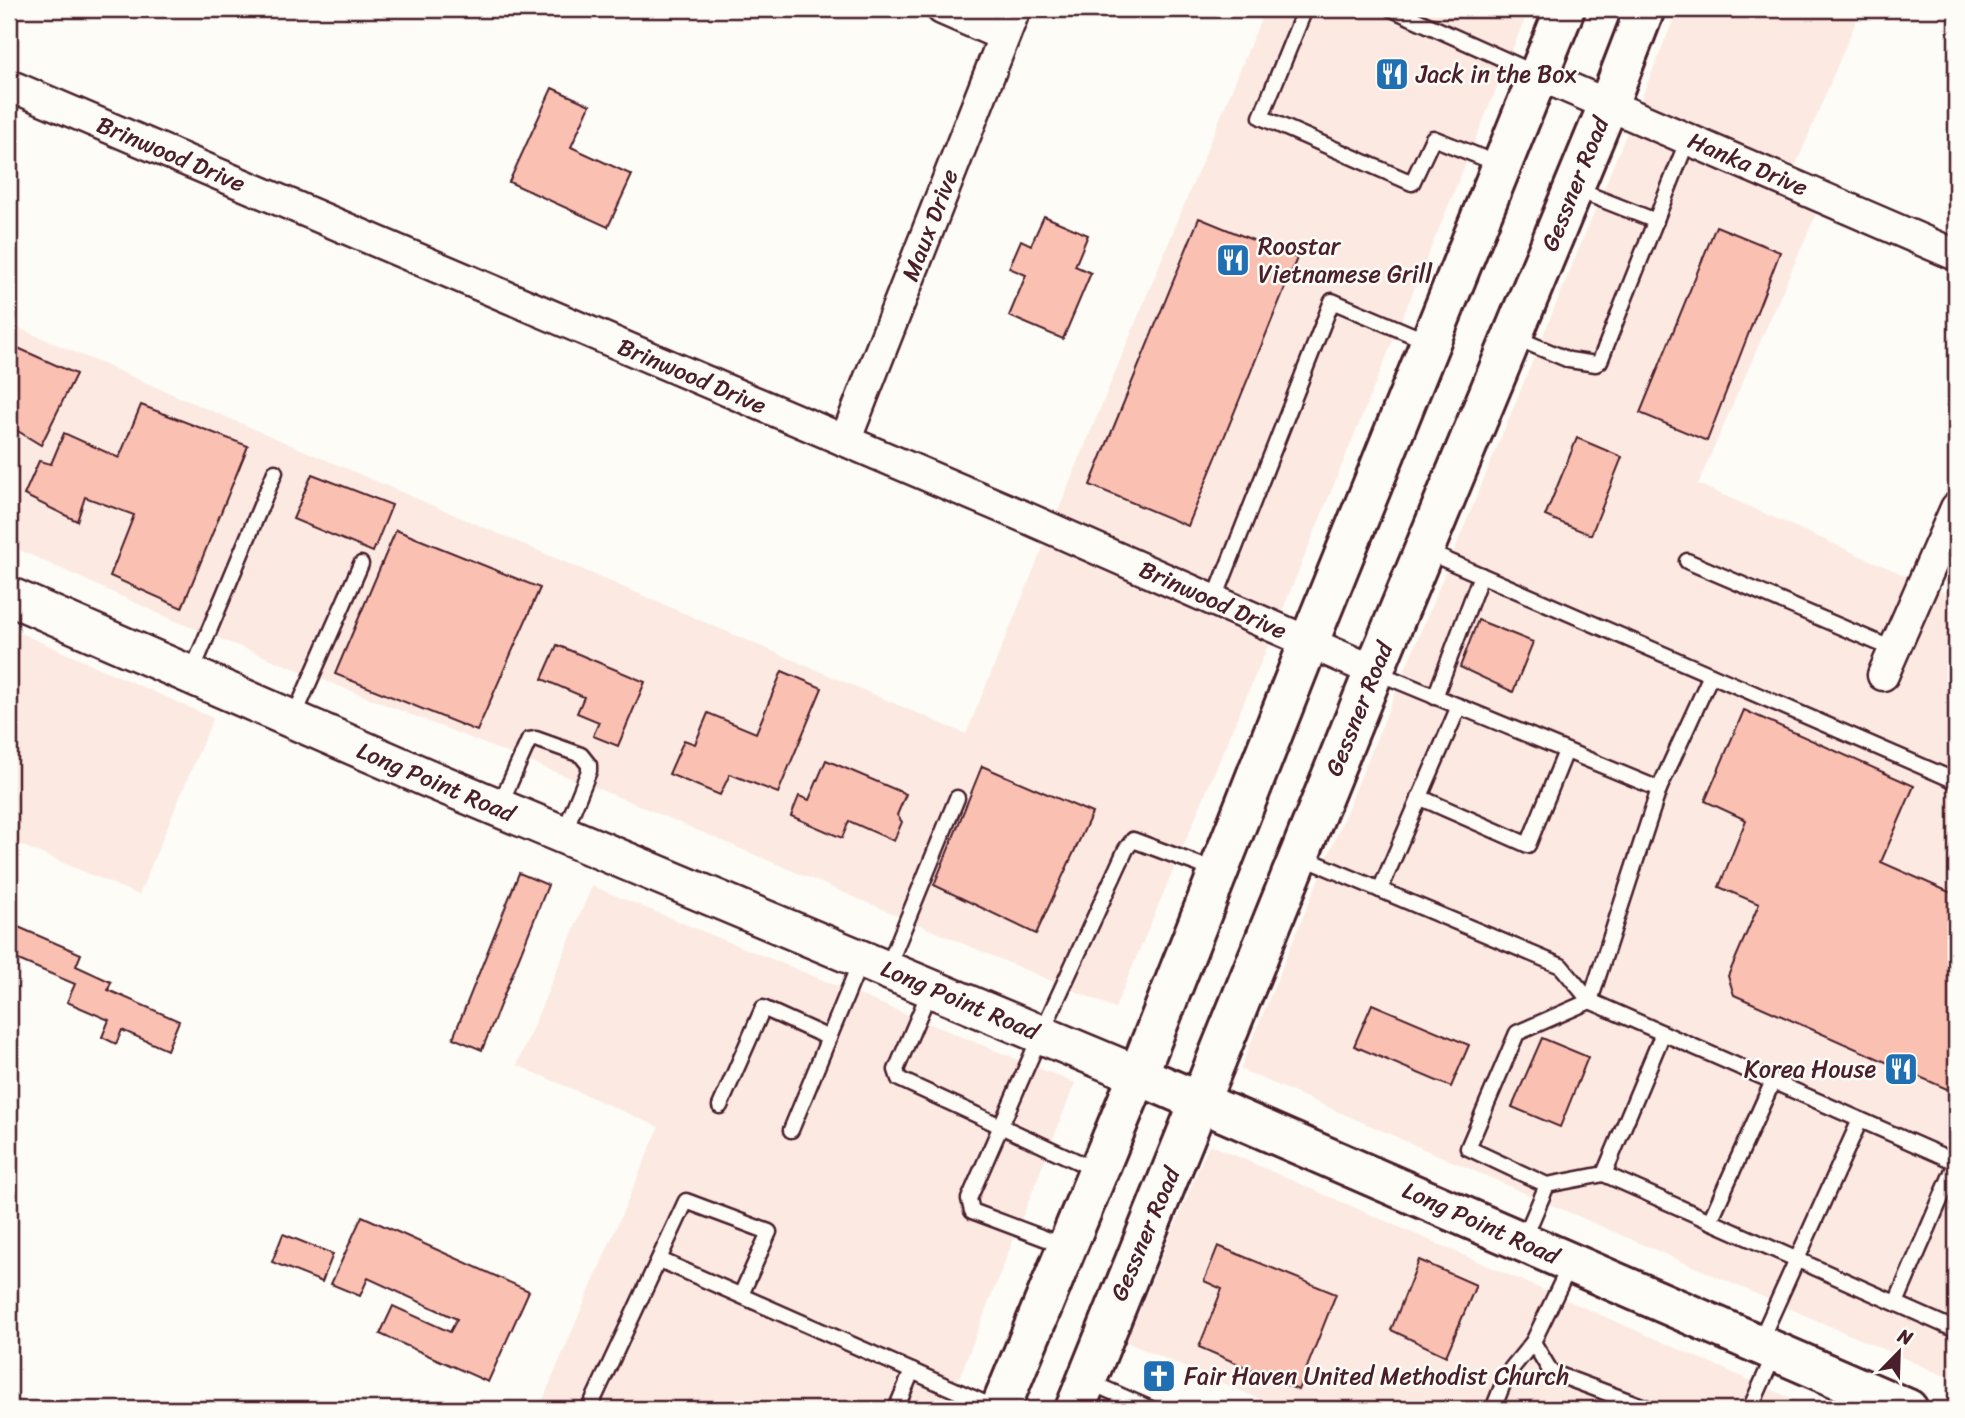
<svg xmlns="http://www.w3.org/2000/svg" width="1965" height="1418" viewBox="0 0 1965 1418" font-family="Sriracha,sans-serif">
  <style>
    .built { fill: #fceae2 }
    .building { fill: #fac0b2; stroke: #4a1f2b; stroke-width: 2 }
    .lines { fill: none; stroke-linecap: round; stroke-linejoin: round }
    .service-casing { stroke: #4a1f2b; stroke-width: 19 }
    .minor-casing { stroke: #4a1f2b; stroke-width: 35 }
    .tertiary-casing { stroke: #4a1f2b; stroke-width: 42 }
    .secondary-casing { stroke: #4a1f2b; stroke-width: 44 }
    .service { stroke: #fdfcf7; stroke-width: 14 }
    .minor { stroke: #fdfcf7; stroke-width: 30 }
    .tertiary { stroke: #fdfcf7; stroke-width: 37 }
    .secondary { stroke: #fdfcf7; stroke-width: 38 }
    .labels { text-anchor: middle; stroke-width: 5; stroke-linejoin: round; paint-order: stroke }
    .poi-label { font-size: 24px; fill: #4a1f2b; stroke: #fdfcf7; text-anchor: start }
    .street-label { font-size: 24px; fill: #4a1f2b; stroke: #fdfcf7 }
  </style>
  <rect width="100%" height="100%" fill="#fdfcf7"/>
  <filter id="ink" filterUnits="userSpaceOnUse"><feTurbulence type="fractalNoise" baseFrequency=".0143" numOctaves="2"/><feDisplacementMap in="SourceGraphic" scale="14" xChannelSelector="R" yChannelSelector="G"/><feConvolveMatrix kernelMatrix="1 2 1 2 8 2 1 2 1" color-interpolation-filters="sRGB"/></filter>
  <g filter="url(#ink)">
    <g class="built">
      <path d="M1265 9H1529L1269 643 1115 1008 626 800 175 621 9 545V324L966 734Z"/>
      <path d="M1678 9H1861L1796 165 1817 212 1698 484 1956 598V1381L1240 1069Z"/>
      <path d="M9 628 213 718 139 895 9 840Z"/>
      <path d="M592 886 1075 1083 947 1409H539L659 1127 517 1065Z"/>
      <path d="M1209 1144 1816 1409H1283L1126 1342Z"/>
    </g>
    <g class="building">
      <path d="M552 88 590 105 571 147 632 175 608 227 509 182Z"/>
      <path d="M1044 216 1088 235 1075 266 1091 273 1063 339 1009 316 1026 275 1009 268 1021 240 1031 245Z"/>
      <path d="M1199 218 1297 258 1188 526 1090 485Z"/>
      <path d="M1716 226 1780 252 1707 441 1640 413Z"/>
      <path d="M9 344 76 374 41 445 16 430 9 451Z"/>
      <path d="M141 405 248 446 182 608 110 576 134 515 85 497 77 521 24 495 39 461 51 464 64 433 119 458Z"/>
      <path d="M1577 438 1622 457 1591 535 1545 516Z"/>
      <path d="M312 474 392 505 373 552 293 519Z"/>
      <path d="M396 530 540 588 477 731 335 674Z"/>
      <path d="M1478 620 1533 642 1513 692 1460 667Z"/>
      <path d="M557 645 645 682 618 746 593 736 599 722 577 713 584 697 542 679Z"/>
      <path d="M782 671 822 688 778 793 730 774 720 795 669 774 684 740 695 744 708 713 756 733Z"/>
      <path d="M1744 710 1914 786 1881 862 1956 895V1093L1734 995 1728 976 1759 904 1719 887 1746 820 1705 801Z"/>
      <path d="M826 760 906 794 897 815 902 822 894 841 849 821 842 838 791 816 799 796 809 800Z"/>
      <path d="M982 766 1092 813 1036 934 934 885Z"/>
      <path d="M519 873 548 885 482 1050 453 1038Z"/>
      <path d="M9 923 81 954 76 966 111 982 108 990 179 1021 167 1050 122 1030 116 1044 102 1037 109 1020 67 1002 75 984 9 956Z"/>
      <path d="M1372 1004 1469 1045 1451 1087 1354 1046Z"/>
      <path d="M1542 1038 1588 1057 1560 1127 1512 1107Z"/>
      <path d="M362 1216 529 1291 488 1382 380 1334 393 1306 450 1332 457 1319 368 1278 360 1296 331 1284Z"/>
      <path d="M283 1234 333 1254 322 1282 272 1262Z"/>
      <path d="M1218 1246 1336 1294 1298 1390 1199 1347 1222 1289 1204 1281Z"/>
      <path d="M1419 1260 1476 1285 1446 1356 1391 1330Z"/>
    </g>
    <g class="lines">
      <g class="service-casing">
        <g id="service">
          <path d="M1305 9 1261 117 1412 183 1433 138 1501 165"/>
          <path d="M1392 9 1537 74"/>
          <path d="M1575 189 1656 221"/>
          <path d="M1514 337 1569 360 1596 364 1600 361 1688 139"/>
          <path d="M1425 551 1956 781"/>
          <path d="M1687 561 1895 650"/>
          <path d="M1214 601 1332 301 1429 342"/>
          <path d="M1376 672 1659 789"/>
          <path d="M191 674 275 472"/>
          <path d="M1435 697 1481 575"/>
          <path d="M293 719 361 564"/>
          <path d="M1419 797 1528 845 1566 751"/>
          <path d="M499 807 529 740 536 739 581 755 589 765V771L563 835"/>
          <path d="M1302 857 1561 966 1590 1001 1956 1162"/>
          <path d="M1380 890 1459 706"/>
          <path d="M887 969 957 798"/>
          <path d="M930 990 896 1070 899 1079 1098 1171"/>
          <path d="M1663 1033 1604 1174 1547 1185 1468 1148 1517 1033 1590 1001 1659 789 1711 675"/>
          <path d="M720 1106 763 1008 829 1038"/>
          <path d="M791 1130 861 960"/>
          <path d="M1604 1174 1956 1330"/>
          <path d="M1710 1221 1773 1081"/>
          <path d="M1523 1241 1547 1185"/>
          <path d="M1065 1246 972 1211 969 1199 1041 1034 1126 849 1133 840 1216 871"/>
          <path d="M660 1260 998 1409"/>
          <path d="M1570 1265 1533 1342 1551 1372 1650 1409"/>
          <path d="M1896 1303 1956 1163"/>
          <path d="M1760 1341 1860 1120"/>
          <path d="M1087 1381 1151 1409"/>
          <path d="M589 1409 686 1201 769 1232 741 1295"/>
          <path d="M896 1409 912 1371"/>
          <path d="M1493 1409 1507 1374 1533 1342"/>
          <path d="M1750 1409 1775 1353"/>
        </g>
      </g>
      <g class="minor-casing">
        <g id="minor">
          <path d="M942 9 1004 36"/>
          <path d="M1539 75 1956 255"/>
          <path d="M9 85 1027 518 1374 671"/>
          <path d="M845 441 1015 9"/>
          <path d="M1883 675 1956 508"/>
        </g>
      </g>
      <g class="tertiary-casing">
        <path id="tertiary" d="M9 596 425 777 1138 1075"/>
      </g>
      <g class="secondary-casing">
        <g id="secondary">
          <path d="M1138 1075 1908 1409"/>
          <path d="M1000 1409 1138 1075 1309 642 1565 9"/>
          <path d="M1075 1409 1374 671 1608 105 1645 9"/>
        </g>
      </g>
      <use href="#service" class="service"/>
      <use href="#minor" class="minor"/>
      <use href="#tertiary" class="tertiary"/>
      <use href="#secondary" class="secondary"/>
    </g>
  </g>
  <defs>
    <g id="restaurant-square" transform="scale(1.75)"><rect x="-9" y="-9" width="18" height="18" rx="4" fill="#1f6fb2" stroke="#fdfcf7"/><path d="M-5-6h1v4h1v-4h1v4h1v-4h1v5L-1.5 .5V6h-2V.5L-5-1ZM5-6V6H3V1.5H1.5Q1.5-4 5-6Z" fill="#fff"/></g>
    <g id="church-square" transform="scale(1.75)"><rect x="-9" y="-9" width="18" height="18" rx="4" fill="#1f6fb2" stroke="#fdfcf7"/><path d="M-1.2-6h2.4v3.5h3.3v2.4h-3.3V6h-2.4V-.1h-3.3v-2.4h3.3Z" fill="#fff"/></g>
  </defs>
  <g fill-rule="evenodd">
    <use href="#restaurant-square" x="1392" y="74"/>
    <use href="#restaurant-square" x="1233" y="260"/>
    <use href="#restaurant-square" x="1901" y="1069"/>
    <use href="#church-square" x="1159" y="1376"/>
  </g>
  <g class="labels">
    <g class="poi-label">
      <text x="1416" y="82">Jack in the Box</text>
      <text x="1258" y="254">Roostar<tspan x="1258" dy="28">Vietnamese Grill</tspan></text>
      <text x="1876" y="1077" text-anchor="end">Korea House</text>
      <text x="1184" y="1384">Fair Haven United Methodist Church</text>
    </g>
    <g class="street-label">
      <text transform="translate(171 154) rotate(23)" y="8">Brinwood Drive</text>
      <text transform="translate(1748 164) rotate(23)" y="8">Hanka Drive</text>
      <text transform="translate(1575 184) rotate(-68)" y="8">Gessner Road</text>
      <text transform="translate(930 225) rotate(-69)" y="8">Maux Drive</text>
      <text transform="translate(692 376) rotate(23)" y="8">Brinwood Drive</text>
      <text transform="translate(1213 600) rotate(24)" y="8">Brinwood Drive</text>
      <text transform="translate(1359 709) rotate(-68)" y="8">Gessner Road</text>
      <text transform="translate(436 782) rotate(23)" y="8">Long Point Road</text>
      <text transform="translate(960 1000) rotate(23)" y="8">Long Point Road</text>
      <text transform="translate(1481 1223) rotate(24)" y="8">Long Point Road</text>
      <text transform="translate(1145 1234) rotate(-67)" y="8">Gessner Road</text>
    </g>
  </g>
  <rect width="1965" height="1418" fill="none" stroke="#fdfcf7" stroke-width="35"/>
  <rect x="18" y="18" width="1930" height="1383" fill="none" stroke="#4a1f2b" stroke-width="2.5" filter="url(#ink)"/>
  <g transform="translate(1899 1352) rotate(23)" stroke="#fdfcf7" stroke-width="5" paint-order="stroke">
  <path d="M0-5L12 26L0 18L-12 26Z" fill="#4a1f2b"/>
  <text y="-10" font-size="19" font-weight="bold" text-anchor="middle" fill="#4a1f2b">N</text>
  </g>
</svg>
